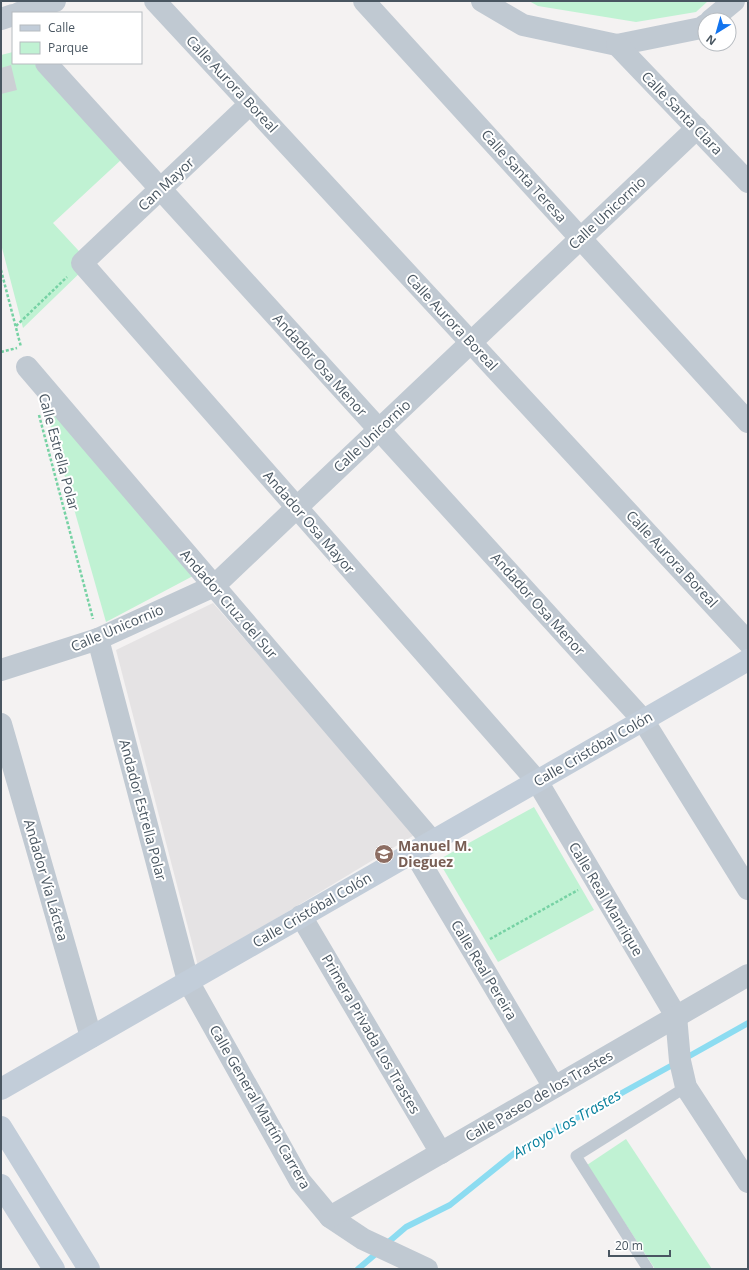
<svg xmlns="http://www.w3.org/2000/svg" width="749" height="1270" viewBox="0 0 749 1270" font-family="'Open Sans',sans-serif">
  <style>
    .education { fill: #e5e3e4 }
    .green { fill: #c0f2d3 }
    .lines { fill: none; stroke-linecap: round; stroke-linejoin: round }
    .stream { stroke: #8cdcf1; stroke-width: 6 }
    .building { fill: #cccfd4 }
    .path { stroke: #76d2a4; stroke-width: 2.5; stroke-dasharray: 3 2; stroke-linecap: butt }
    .lane { stroke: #c0c9d2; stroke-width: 11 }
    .street { stroke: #c0c9d2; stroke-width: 22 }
    .secondary { stroke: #c2cdd9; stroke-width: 22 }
    .labels { text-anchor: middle; stroke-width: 4; stroke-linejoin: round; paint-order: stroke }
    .street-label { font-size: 14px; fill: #495661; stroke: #fff }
    .education-label { font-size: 14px; font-weight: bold; fill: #785e54; stroke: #fff; text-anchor: start }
    .water-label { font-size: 15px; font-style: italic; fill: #08809d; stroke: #fff }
  </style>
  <rect width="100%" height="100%" fill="#f4f2f2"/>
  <path class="education" d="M213 603 416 834 198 966 116 650Z"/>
  <g class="green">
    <path d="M529 1H708L696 12 636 22 538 6Z"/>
    <path d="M13 52V63H34L122 159 53 223 90 263 23 328 1 244V55Z"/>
    <path d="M43 399 193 576 106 622Z"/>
    <path d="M534 807 594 910 498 962 438 860Z"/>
    <path d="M626 1139 712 1269H655L587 1165Z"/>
  </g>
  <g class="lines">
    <g class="stream">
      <path d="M684 1059 748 1023"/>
      <path d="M385 1245 406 1227 450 1205 517 1151 676 1063"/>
      <path d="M358 1269 378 1252"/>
    </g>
  </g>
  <path class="building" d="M11 65 17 90 1 94V68Z"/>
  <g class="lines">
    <g class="path">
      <path d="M1 270 21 347"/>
      <path d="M16 326 67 277"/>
      <path d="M1 352 17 348"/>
      <path d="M39 415 93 619"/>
      <path d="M490 939 578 890"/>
    </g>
    <path class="lane" d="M648 1269 576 1156 686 1087"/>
    <g class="street">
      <path d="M155 1 748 642"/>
      <path d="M364 1 748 422"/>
      <path d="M482 1 523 25 617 45 701 28 705 25"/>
      <path d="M19 13 55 1"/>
      <path d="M1 19 13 15"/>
      <path d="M711 20 734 1"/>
      <path d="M617 45 748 182"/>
      <path d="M46 63 643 720 748 889"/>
      <path d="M250 104 82 263 537 781 676 1016 680 1061 686 1087 748 1182"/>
      <path d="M27 367 432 841"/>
      <path d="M98 639 188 981 300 1181 330 1217 363 1239 427 1269"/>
      <path d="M1 670 98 639 214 586 697 128"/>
      <path d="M1 724 91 1037"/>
      <path d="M414 852 554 1087"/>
      <path d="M301 916 441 1153"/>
      <path d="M330 1217 748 975"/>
    </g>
    <g class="secondary">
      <path d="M1 1089 748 660"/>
      <path d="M1 1127 89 1269"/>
      <path d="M1 1185 54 1269"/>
    </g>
  </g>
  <defs>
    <g id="school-disc" transform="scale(1)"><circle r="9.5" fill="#8d6e63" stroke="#fff"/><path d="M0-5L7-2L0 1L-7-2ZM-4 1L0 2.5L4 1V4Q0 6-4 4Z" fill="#fff"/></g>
  </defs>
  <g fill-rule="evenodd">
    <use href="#school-disc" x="384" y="854"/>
  </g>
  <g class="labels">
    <g class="street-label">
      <text transform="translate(232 84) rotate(47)" y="5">Calle Aurora Boreal</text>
      <text transform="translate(682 113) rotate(46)" y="5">Calle Santa Clara</text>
      <text transform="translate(524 176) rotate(48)" y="5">Calle Santa Teresa</text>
      <text transform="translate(166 184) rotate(-43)" y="5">Can Mayor</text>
      <text transform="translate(607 213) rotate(-43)" y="5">Calle Unicornio</text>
      <text transform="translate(452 322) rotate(47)" y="5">Calle Aurora Boreal</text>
      <text transform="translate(320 365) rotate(48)" y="5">Andador Osa Menor</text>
      <text transform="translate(372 436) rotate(-43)" y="5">Calle Unicornio</text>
      <text transform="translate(59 452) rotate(75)" y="5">Calle Estrella Polar</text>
      <text transform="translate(309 522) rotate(49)" y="5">Andador Osa Mayor</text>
      <text transform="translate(672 559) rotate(47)" y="5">Calle Aurora Boreal</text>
      <text transform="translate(229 604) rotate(49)" y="5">Andador Cruz del Sur</text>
      <text transform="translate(538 604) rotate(48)" y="5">Andador Osa Menor</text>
      <text transform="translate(117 628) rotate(-23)" y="5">Calle Unicornio</text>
      <text transform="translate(593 749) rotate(-30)" y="5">Calle Cristóbal Colón</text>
      <text transform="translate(143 810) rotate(75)" y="5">Andador Estrella Polar</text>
      <text transform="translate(46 880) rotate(74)" y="5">Andador Vía Láctea</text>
      <text transform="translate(606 899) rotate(59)" y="5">Calle Real Manrique</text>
      <text transform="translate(312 910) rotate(-30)" y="5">Calle Cristóbal Colón</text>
      <text transform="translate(484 970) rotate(59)" y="5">Calle Real Pereira</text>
      <text transform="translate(371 1034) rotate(60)" y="5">Primera Privada Los Trastes</text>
      <text transform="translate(539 1096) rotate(-30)" y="5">Calle Paseo de los Trastes</text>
      <text transform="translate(260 1107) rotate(60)" y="5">Calle General Martín Carrera</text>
    </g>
    <g class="education-label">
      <text x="398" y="851">Manuel M.<tspan x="398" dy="16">Dieguez</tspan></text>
    </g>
    <g class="water-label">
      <text transform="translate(567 1124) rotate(-30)" y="5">Arroyo Los Trastes</text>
    </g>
  </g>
  <rect width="749" height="1270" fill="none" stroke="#495661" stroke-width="4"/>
  <rect x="12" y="12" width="130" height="52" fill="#ffffff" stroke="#b6bbc0"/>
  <rect x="20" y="25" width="20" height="6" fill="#c2cdd9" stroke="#b6bbc0"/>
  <text x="48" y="32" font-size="12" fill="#495661">Calle</text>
  <rect x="20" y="42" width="20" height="12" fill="#c0f2d3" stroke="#b6bbc0"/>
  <text x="48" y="52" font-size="12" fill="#495661">Parque</text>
  <g transform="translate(717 32) rotate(217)"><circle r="19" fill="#ffffff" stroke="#b6bbc0"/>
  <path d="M0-3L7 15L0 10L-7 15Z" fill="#1374ee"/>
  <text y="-6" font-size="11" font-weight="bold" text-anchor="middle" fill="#495661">N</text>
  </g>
  <path d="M609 1250v6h61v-6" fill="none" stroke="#495661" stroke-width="2"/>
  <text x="615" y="1250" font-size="12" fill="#495661" stroke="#ffffff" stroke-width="3" paint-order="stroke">20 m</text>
</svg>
